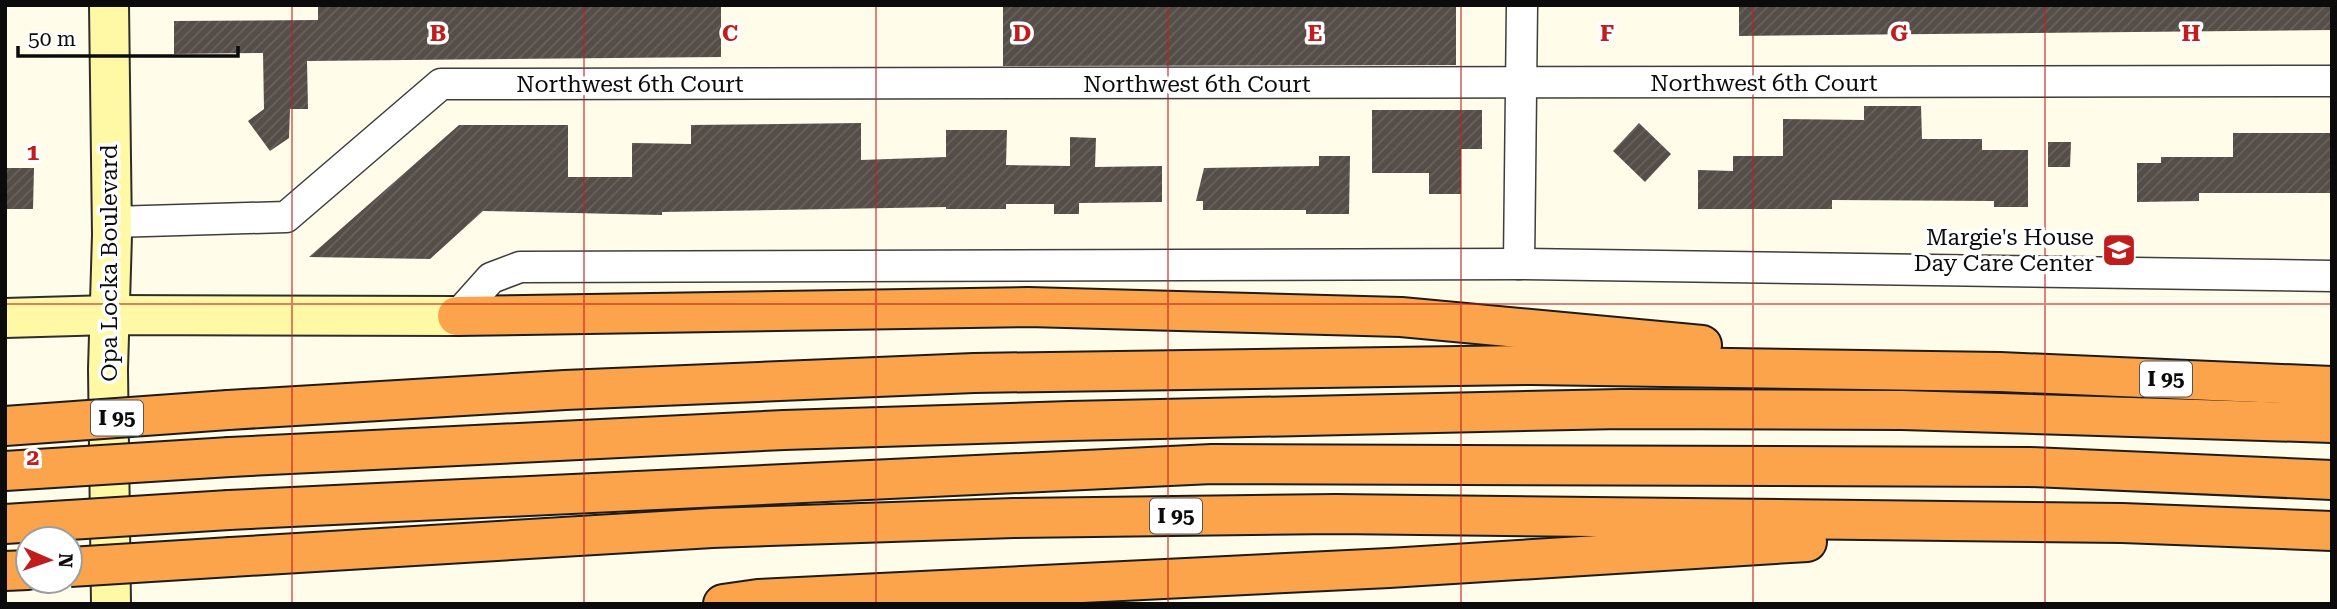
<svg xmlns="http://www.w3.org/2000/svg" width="2337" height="609" viewBox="0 0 2337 609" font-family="'Roboto Serif',serif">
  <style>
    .building { fill: url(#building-hatch) }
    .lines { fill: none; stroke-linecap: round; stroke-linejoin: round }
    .street-casing { stroke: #3e3e3e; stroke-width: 33 }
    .secondary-casing { stroke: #2d2d2d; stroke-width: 42 }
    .highway-casing { stroke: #1c1c1c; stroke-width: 42 }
    .street { stroke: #fff; stroke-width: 30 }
    .secondary { stroke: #fff9a5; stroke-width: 38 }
    .highway { stroke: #fca44b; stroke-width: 38 }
    .highway-bridge-casing { stroke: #1c1c1c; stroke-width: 42; stroke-linecap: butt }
    .highway-bridge { stroke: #fca44b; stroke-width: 38 }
    .grid { fill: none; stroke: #c21d1d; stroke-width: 2; stroke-opacity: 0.55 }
    .labels { text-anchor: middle; stroke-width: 7; stroke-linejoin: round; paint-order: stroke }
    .shield { fill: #fff; stroke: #545454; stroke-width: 2 }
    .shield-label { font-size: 21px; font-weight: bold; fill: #0b0b0b }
    .street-label { font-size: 23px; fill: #0b0b0b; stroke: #fff }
    .poi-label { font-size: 23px; fill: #0b0b0b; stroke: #fff; text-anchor: end }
    .grid-label { font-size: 23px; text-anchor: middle; font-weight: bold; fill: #c21d1d; stroke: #fff; stroke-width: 7; stroke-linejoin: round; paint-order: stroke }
  </style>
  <defs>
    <pattern id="building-hatch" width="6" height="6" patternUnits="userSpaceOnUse" patternTransform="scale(1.75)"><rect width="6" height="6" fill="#554d47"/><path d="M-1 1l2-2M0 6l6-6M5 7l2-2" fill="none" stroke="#68625d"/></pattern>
  </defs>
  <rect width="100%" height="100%" fill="#fffcea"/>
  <g class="building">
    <path d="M318 5H721V57L307 61 308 109H290L289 138 270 151 248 121 264 109 263 53 174 54V21L318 20Z"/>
    <path d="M1003 5H1456V65L1003 66Z"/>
    <path d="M1739 5H2332V30L1739 36Z"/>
    <path d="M1864 106H1921L1922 139H1982V150H2028V207H1994V201L1832 200V209H1698V170L1733 171V156H1783V119L1864 120Z"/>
    <path d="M1372 110H1482V149H1461V194H1429V173H1372Z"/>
    <path d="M861 123V160L946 157V130H1007L1006 165 1070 166V137L1096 138 1095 167 1162 166V202L1079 203V214H1054V204H1006V209H946V207L662 212V215L483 211 430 259 309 257 459 125H568V177H632V143L691 144V125Z"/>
    <path d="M1639 123 1671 154 1645 182 1613 151Z"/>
    <path d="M2233 133H2332V193H2199V201L2137 202V163H2161V157H2233Z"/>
    <path d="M2048 142H2071L2070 167H2048Z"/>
    <path d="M1319 156H1350L1349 214H1306V210H1203V201H1196L1204 168 1319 166Z"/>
    <path d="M5 168H34L33 209H5Z"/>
  </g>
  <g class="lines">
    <g class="street-casing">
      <g id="street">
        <path d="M112 222 286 217 441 84 2332 81"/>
        <path d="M1519 264 1522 5"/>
        <path d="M457 316 491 278 520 267 1519 264 2332 276"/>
      </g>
    </g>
    <g class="secondary-casing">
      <g id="secondary">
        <path d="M109 5 112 235 108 369 111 604"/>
        <path d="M5 318 110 315 457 316"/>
      </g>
    </g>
    <g class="highway-casing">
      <g id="highway">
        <path d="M457 316 1028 307 1401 317 1702 345"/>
        <path d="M228 410 565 390 974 373 1532 365 2000 372 2332 386"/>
        <path d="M230 457 784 430 1070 421 1621 409 1902 410 2332 423"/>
        <path d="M229 510 1212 464 2030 467 2332 480"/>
        <path d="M231 557 712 528 1014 518 1336 514 2122 523 2332 531"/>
        <path d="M5 571 28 570"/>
        <path d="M723 604 758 599 1389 568 1807 542"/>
      </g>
    </g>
    <use href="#street" class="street"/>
    <use href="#secondary" class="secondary"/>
    <use href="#highway" class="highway"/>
    <g class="highway-bridge-casing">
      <g id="highway-bridge">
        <path d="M5 426 228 410"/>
        <path d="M5 471 230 457"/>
        <path d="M5 524 229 510"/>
        <path d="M70 567 231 557"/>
      </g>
    </g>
    <use href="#highway-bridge" class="highway-bridge"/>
  </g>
  <path class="grid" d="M292 5V604M584 5V604M876 5V604M1168 5V604M1461 5V604M1753 5V604M2045 5V604M5 304H2332"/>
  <defs>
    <g id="school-square" transform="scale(1.75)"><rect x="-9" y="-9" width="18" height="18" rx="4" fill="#c21d1d" stroke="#fff"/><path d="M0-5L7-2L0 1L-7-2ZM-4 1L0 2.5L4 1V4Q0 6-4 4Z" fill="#fff"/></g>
  </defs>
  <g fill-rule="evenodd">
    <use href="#school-square" x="2119" y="250"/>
  </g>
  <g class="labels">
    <g class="shield">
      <rect x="2140" y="361.5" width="52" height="35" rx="5"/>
      <rect x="91" y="400.5" width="52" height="35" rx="5"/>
      <rect x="1150" y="498.5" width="52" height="35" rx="5"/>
    </g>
    <g class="shield-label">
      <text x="2166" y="386">I 95</text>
      <text x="117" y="425">I 95</text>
      <text x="1176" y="523">I 95</text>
    </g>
    <g class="street-label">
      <text x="1764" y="91">Northwest 6th Court</text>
      <text x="630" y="92">Northwest 6th Court</text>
      <text x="1197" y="92">Northwest 6th Court</text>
      <text transform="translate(109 263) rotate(-90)" y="8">Opa Locka Boulevard</text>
    </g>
    <g class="poi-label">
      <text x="2094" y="245">Margie's House<tspan x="2094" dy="26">Day Care Center</tspan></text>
    </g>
  </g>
  <g class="grid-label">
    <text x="438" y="41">B</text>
    <text x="730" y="41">C</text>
    <text x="1022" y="41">D</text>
    <text x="1315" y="41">E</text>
    <text x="1607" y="41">F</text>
    <text x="1899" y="41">G</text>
    <text x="2191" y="41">H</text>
    <text x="33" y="160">1</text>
    <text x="33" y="465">2</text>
  </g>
  <rect width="2337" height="609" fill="none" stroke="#0b0b0b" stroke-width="14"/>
  <g transform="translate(49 560) rotate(92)"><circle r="33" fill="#ffffff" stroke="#9d9d9d" stroke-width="2"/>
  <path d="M0-5L12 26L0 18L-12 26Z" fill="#c21d1d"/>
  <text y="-10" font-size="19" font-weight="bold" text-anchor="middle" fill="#0b0b0b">N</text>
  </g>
  <path d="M18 46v10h220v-10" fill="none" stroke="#0b0b0b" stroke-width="3.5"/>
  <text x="28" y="46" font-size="21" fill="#0b0b0b" stroke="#ffffff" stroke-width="5" paint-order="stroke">50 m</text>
</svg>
